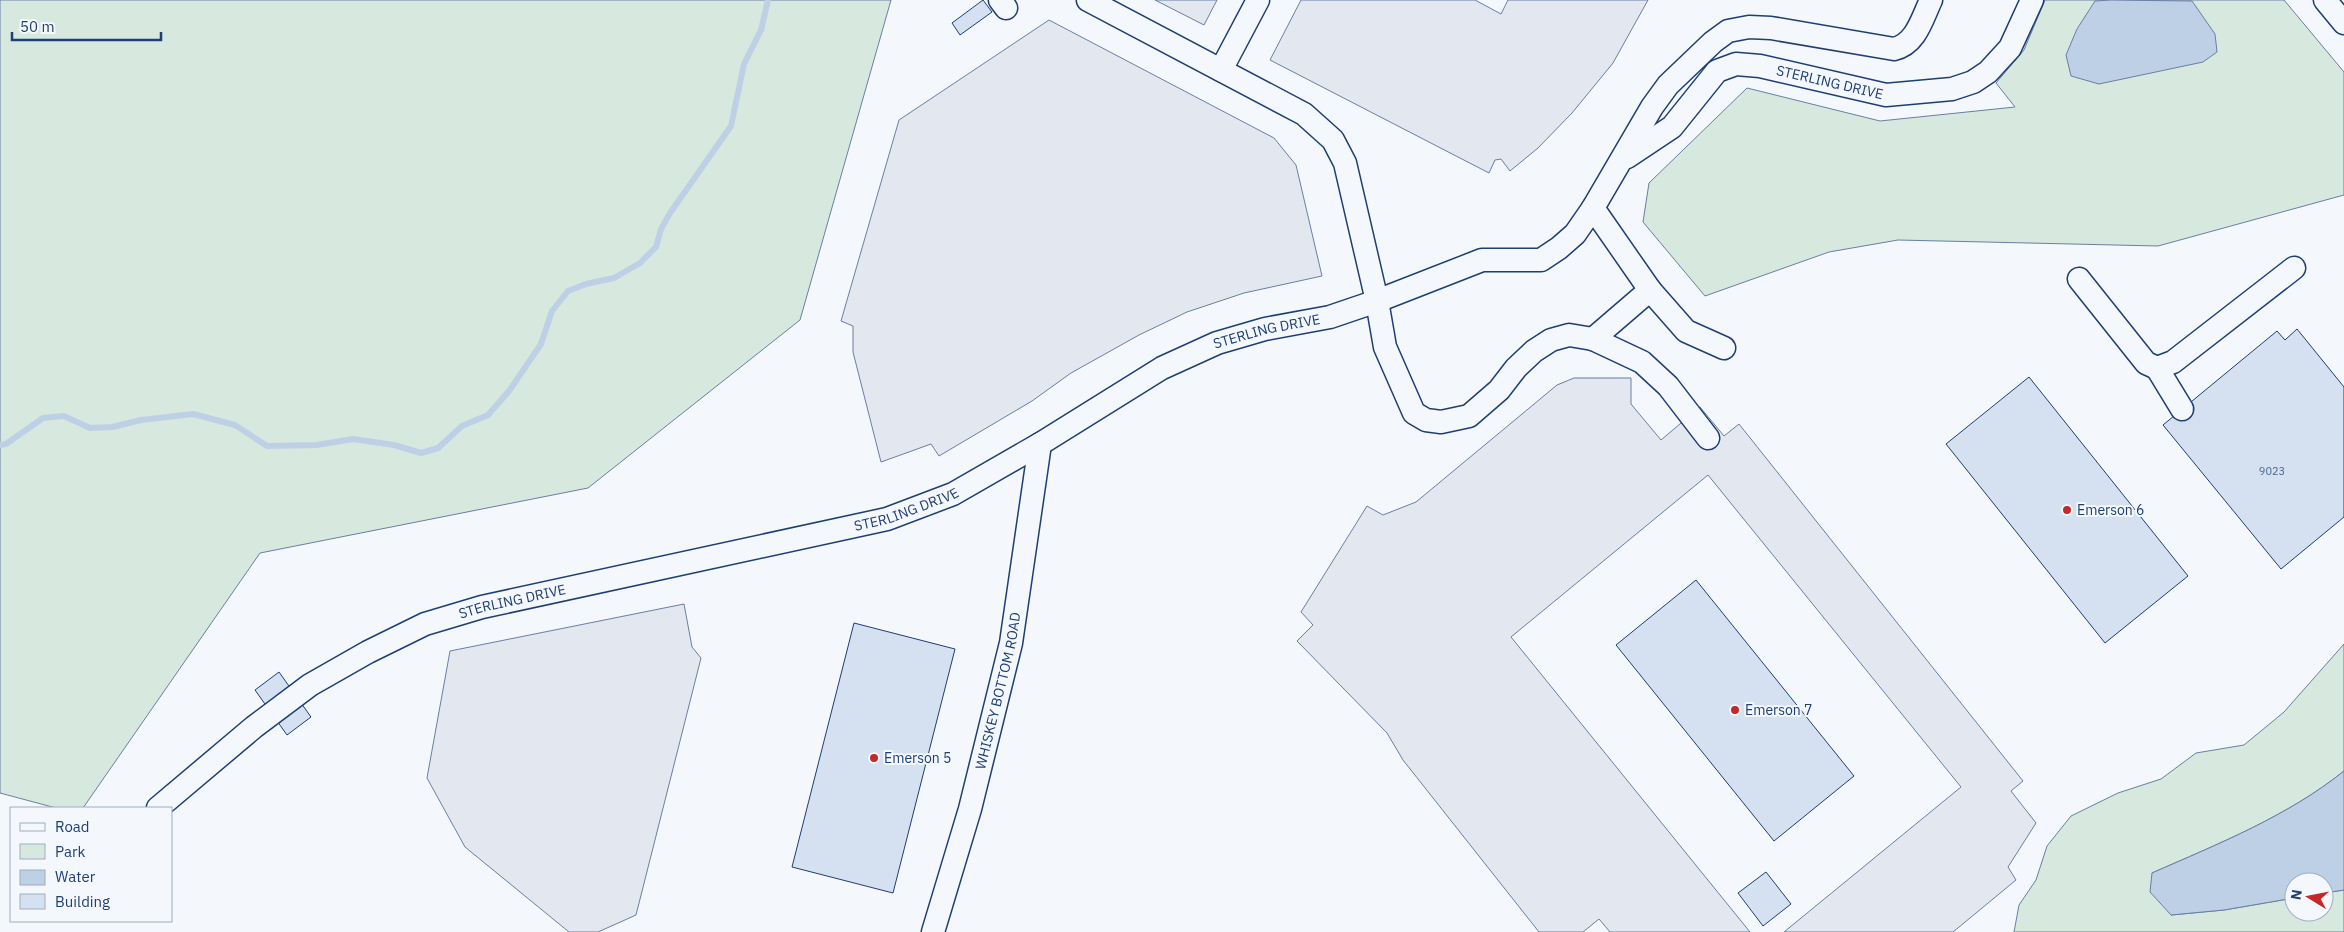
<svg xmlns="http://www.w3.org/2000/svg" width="2344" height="932" viewBox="0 0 2344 932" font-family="'IBM Plex Sans',sans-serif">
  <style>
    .green { fill: #d7e8df; stroke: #687fa3 }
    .parking { fill: #e3e8f0; stroke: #687fa3 }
    .water { fill: #bed0e5; stroke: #687fa3 }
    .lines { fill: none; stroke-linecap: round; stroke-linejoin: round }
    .stream { stroke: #bed0e5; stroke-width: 6 }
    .building { fill: #d5e0f0; stroke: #1d3f73 }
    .minor-casing { stroke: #1d3f73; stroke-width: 25 }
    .minor { stroke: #f4f7fb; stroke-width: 22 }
    .poi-dot { fill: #c62828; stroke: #f4f7fb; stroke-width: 2 }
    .labels { text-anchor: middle; stroke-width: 4; stroke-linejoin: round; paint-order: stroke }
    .number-label { font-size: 11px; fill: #4b6792 }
    .street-label { font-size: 14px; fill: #1d3f73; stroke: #f4f7fb }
    .poi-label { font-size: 14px; fill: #1d3f73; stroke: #f4f7fb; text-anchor: start }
  </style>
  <rect width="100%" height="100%" fill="#f4f7fb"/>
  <g class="green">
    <path d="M0 0H891L800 320 588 488 260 553 83 808H56L0 793Z"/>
    <path d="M2045 0H2284L2344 72V195L2158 246 1898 240 1829 252 1705 296 1643 222 1649 183 1747 88 1880 121 2015 107 1996 83 2024 50Z"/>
    <path d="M2344 644V771C2288 816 2218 844 2152 873L2171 915 2224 910 2294 898V912H2324V893L2344 890V932H2014L2019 905 2036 880 2047 846 2071 816 2118 793 2161 779 2196 753 2244 745 2284 712Z"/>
  </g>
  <g class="parking">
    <path d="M1155 0H1217L1204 25Z"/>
    <path d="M1301 0H1475L1501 14 1508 0H1648L1613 63 1572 113 1538 148 1510 171 1501 159 1495 160 1489 173 1270 60Z"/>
    <path d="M1049 20 1274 138 1296 165 1322 276 1244 293 1187 312 1139 335 1071 373 1032 401 939 456 931 444 881 462 853 352V326L841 321 899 120Z"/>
    <path d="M1574 378H1631V404L1661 440 1700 407 1724 436 1739 424 2023 781 2011 791 2036 823 2008 867 2016 880 1953 932H1784L1961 787 1708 475 1511 637 1750 932H1610L1599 919 1583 932H1539L1403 760 1387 733 1297 641 1313 625 1301 612 1367 506 1383 515 1416 502 1557 385Z"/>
    <path d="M684 604 692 647 701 658 636 915 598 932H569L465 847 427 778 450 651Z"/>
  </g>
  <g class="water">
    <path d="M2111 0 2192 1 2215 34 2217 52 2203 62 2099 84 2071 76 2066 55 2077 29 2095 1Z"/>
    <path d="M2344 771V890L2324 893V882H2294V898L2224 910 2171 915 2150 892 2152 873C2218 844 2288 816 2344 771Z"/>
  </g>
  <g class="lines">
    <path class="stream" d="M0 445 6 444 43 418 64 416 90 428 112 427 141 420 193 414 235 425 267 446 317 445 353 439 394 445 421 453 438 448 462 426 488 415 509 391 541 344 552 311 568 291 586 284 614 278 640 263 656 247 661 229 670 213 731 126 744 64 761 30 768 0"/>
  </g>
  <g class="building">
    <path d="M983 0 992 12 960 35 952 23Z"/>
    <path d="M2297 329 2344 387V517L2281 569 2163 425 2277 331 2285 340Z"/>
    <path d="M2029 377 2188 576 2105 643 1946 444Z"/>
    <path d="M1696 580 1854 776 1774 841 1616 645Z"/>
    <path d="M854 623 955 649 893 893 792 867Z"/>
    <path d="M279 672 311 717 287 735 255 690Z"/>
    <path d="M1766 872 1791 904 1763 926 1738 893Z"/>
  </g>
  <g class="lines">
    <g class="minor-casing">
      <g id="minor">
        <path d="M1000 0 1006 8"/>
        <path d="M1088 0 1304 114 1333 140 1345 163 1377 301 1385 347 1414 413 1426 420 1441 422 1469 416 1499 390 1516 368 1534 351 1551 340 1569 335 1593 339 1642 362 1668 386 1708 438"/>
        <path d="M2325 0 2344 23"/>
        <path d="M1221 70 1258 0"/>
        <path id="s1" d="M1627 157 1672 127 1717 71 1736 64 1760 66 1886 95 1952 89 1973 82 1988 72 2010 48 2032 0"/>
        <path d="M1593 208 1650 290 1686 331 1724 348"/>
        <path d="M2079 279 2146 363 2157 368 2173 362 2294 268"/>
        <path d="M1593 339 1650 290"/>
        <path d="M2157 368 2182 409"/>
        <path id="s2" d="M158 808 254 727 310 685 368 652 425 624 482 607 887 519 953 494 1040 444 1162 368 1217 343 1265 329 1330 317 1377 301 1482 260H1541L1559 248 1575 234 1593 208 1652 107 1668 85 1713 42 1728 31 1749 27 1771 28 1894 49C1916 44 1922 19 1931 0"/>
        <path id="s3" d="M933 932 970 809 1011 643 1040 444"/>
      </g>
    </g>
    <use href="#minor" class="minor"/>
  </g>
  <g class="poi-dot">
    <circle cx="2067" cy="510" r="5"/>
    <circle cx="1735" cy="710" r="5"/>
    <circle cx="874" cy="758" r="5"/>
  </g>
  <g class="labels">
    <g class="number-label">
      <text x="2272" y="475">9023</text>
    </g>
    <g class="street-label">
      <text dy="5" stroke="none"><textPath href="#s1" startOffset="242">STERLING DRIVE</textPath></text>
      <text dy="5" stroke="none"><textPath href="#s2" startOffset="1226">STERLING DRIVE</textPath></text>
      <text dy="5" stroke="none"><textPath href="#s2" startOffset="821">STERLING DRIVE</textPath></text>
      <text dy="5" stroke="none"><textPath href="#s2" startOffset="416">STERLING DRIVE</textPath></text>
      <text dy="5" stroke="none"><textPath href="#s3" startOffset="250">WHISKEY BOTTOM ROAD</textPath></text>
    </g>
    <g class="poi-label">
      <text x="2077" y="515">Emerson 6</text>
      <text x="1745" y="715">Emerson 7</text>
      <text x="884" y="763">Emerson 5</text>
    </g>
  </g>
  <rect x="10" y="807" width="162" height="115" fill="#f4f7fb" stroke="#9eadc5"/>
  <rect x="20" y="823" width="25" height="8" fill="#f4f7fb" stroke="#9eadc5"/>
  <text x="55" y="832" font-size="15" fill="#1d3f73">Road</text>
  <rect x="20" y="844" width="25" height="15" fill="#d7e8df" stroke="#9eadc5"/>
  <text x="55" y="857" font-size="15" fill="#1d3f73">Park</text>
  <rect x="20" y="870" width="25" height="15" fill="#bed0e5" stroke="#9eadc5"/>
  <text x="55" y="882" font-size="15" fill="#1d3f73">Water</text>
  <rect x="20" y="894" width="25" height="15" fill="#d5e0f0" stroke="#9eadc5"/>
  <text x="55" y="907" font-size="15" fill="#1d3f73">Building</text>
  <g transform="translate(2309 897) rotate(280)"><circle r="24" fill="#f4f7fb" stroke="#9eadc5"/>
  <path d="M0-4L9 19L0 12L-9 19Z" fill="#c62828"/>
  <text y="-8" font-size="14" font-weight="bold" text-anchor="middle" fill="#1d3f73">N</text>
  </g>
  <path d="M12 32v8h149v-8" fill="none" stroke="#1d3f73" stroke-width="2.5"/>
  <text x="20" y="32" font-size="15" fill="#1d3f73" stroke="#f4f7fb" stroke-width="4" paint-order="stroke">50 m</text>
</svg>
